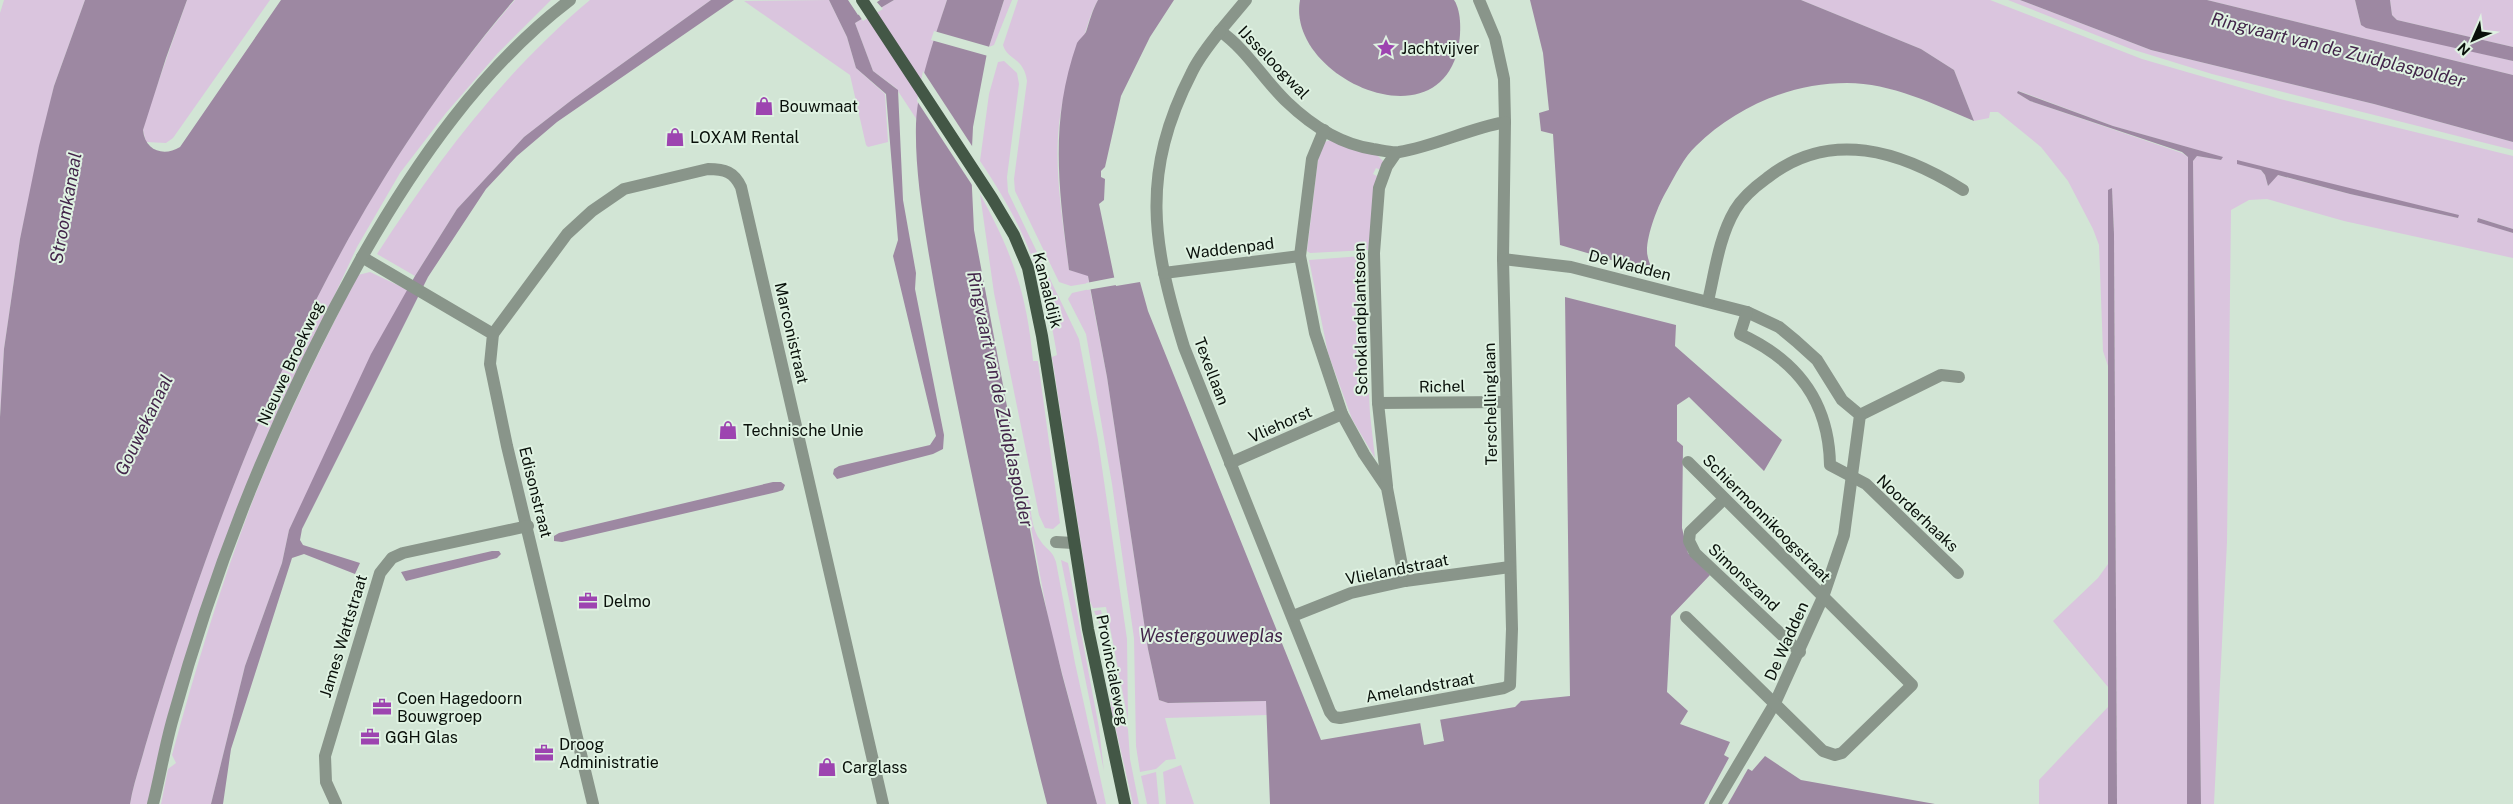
<svg xmlns="http://www.w3.org/2000/svg" width="2513" height="804" viewBox="0 0 2513 804" font-family="'Public Sans',sans-serif">
  <style>
    .green { fill: #dac5de; fill-rule: evenodd }
    .water { fill: #9d88a2 }
    .pier { fill: #d2e5d5 }
    .lines { fill: none; stroke-linecap: round; stroke-linejoin: round }
    .minor { stroke: #89958a; stroke-width: 12 }
    .primary { stroke: #435746; stroke-width: 12 }
    .labels { text-anchor: middle; stroke-width: 4; stroke-linejoin: round; paint-order: stroke }
    .poi-label { font-size: 16px; fill: #09100a; stroke: #dff2e2; text-anchor: start }
    .street-label { font-size: 16px; fill: #09100a; stroke: #dff2e2 }
    .water-label { font-size: 18px; font-style: italic; fill: #43254a; stroke: #dff2e2 }
  </style>
  <rect width="100%" height="100%" fill="#d2e5d5"/>
  <g class="green">
    <path d="M4 0H85L54 86 20 239 4 349 0 417V13Z"/>
    <path d="M187 0H270L173 138 166 143 146 142 143 130 146 117Z"/>
    <path d="M515 0H551L498 53 446 113 400 173 357 247 263 449 150 804H130C133 785 140 766 145 747 158 702 172 658 187 614 262 391 359 179 515 0Z"/>
    <path d="M590 0H711L573 99 524 137 457 209 415 276 377 254C438 160 504 72 590 0Z"/>
    <path d="M829 0 847 37 856 68 885 94 888 142 868 147 866 145 850 75 744 1Z"/>
    <path d="M894 0H947L931 50 917 120 896 88 873 71 855 23Z"/>
    <path d="M1004 0H1012L994 45 989 47Z"/>
    <path d="M1018 0H1098C1089 16 1086 32 1080 49 1075 65 1068 80 1064 96 1050 153 1062 213 1069 270L1088 275 1089 283 1071 286 1059 282 1015 191 1014 179 1027 81C1024 57 1007 60 1003 45Z"/>
    <path d="M1801 0H1990L2142 59 2280 99 2513 156V229L2478 218 2477 221 2513 233V258L2344 221 2267 199 2249 200 2231 210 2227 542 2214 804H2201L2193 161 2197 156 2221 160 2222 157 2113 126 2019 91 2017 93 2030 101 2182 153 2188 157 2187 804H2117L2114 234 2112 189 2108 190V366L2103 351 2099 245 2093 229 2068 181 2041 147 1998 112H1990L1989 118 1974 121 1954 70 1921 49ZM2237 161 2458 215V218L2350 194 2277 175 2268 186 2265 175 2261 170Z"/>
    <path d="M2008 0H2020L2151 50 2374 104 2513 142V150L2212 74 2131 49Z"/>
    <path d="M2207 0H2355L2361 25 2513 61V75Z"/>
    <path d="M2390 0H2513V47L2397 20 2392 15Z"/>
    <path d="M1004 61 1017 73 1019 84 1007 177 1008 192 1079 339 1098 440 1127 639 1128 720 1106 607 1093 608 1090 601 1052 357 1057 355C1044 275 1025 228 980 161L989 94 998 62Z"/>
    <path d="M1330 140 1377 155 1383 161V171L1376 168 1373 174 1379 177 1368 250 1310 253 1307 251 1319 150 1325 142Z"/>
    <path d="M980 194C1012 252 1027 294 1033 361H1038L1060 523 1053 529 1045 528 1039 515 994 293Z"/>
    <path d="M1362 256 1370 414 1375 458 1352 419 1328 353 1309 260Z"/>
    <path d="M370 272 408 290 289 530 282 563 245 666 211 804H161L168 769 176 763 172 755C196 667 222 580 255 495 285 420 321 347 358 275Z"/>
    <path d="M1090 289 1107 377 1148 649 1159 700 1168 703 1266 701 1267 715 1165 718 1176 759 1166 760 1156 769 1140 772 1136 746 1134 638 1112 484 1086 334 1068 299 1072 293Z"/>
    <path d="M1028 494C1031 508 1031 528 1040 540 1046 550 1052 549 1056 562L1075 663 1106 804H1097L1050 628 1025 495Z"/>
    <path d="M1061 560 1068 563 1099 728 1104 771Z"/>
    <path d="M2108 564V687L2053 621 2098 578Z"/>
    <path d="M1101 610 1121 713 1128 729 1130 759 1139 804H1133L1111 708 1110 669 1103 631 1094 611Z"/>
    <path d="M2108 707V804H2039V780Z"/>
    <path d="M1181 765 1194 804H1166L1163 772Z"/>
    <path d="M1156 772 1159 804H1147L1141 776Z"/>
  </g>
  <g class="water">
    <path d="M85 0H187L166 58 143 130C145 151 164 157 180 147L281 0H514C359 181 263 389 187 614 172 658 158 702 145 747 140 766 133 785 130 804H0V417L4 349 20 239 39 146 54 86Z"/>
    <path d="M711 0H734L557 122 517 156 486 189 428 277 302 529 300 540 303 545 360 563 355 574 304 554 292 558 231 749 223 804H211L245 666 282 563 289 530 371 354 415 276 457 209 524 137 573 99Z"/>
    <path d="M829 0H848L858 15 880 0H894L855 23 873 71 898 90 903 200 916 273 915 289 944 435 943 449 933 454 837 479 833 474 834 469 839 466 930 445 936 436 893 256 898 240 886 94 856 68 847 37Z"/>
    <path d="M947 0H1004L987 53 973 127 971 168 974 230 1040 583 1062 674 1097 804H1047C1012 668 983 531 955 393 945 343 935 293 927 243 921 204 915 164 916 124 918 82 934 40 947 0Z"/>
    <path d="M1098 0H1174L1150 37 1121 96 1105 167 1101 171V177L1105 179 1104 200 1099 204 1116 286 1140 282 1148 311 1321 740 1515 707 1521 701 1570 696 1565 297 1676 325 1675 346 1782 440 1764 471 1689 397 1677 405V441L1683 446 1682 528 1688 553 1710 575 1671 616 1667 692 1688 711 1680 724 1730 742 1724 755 1752 771 1765 756 1801 780 1935 804H1270L1266 701 1168 703 1159 700 1148 649 1107 377 1088 276 1069 270C1059 190 1049 123 1077 43 1079 39 1084 36 1086 32 1090 20 1092 11 1098 0Z"/>
    <path d="M1300 0H1454C1462 12 1461 35 1458 49 1436 145 1286 76 1300 0Z"/>
    <path d="M1530 0H1801L1921 49 1954 70 1974 121C1934 104 1891 83 1847 83 1791 83 1736 107 1696 146 1684 157 1675 176 1667 190 1658 205 1647 234 1647 251 1647 257 1650 264 1652 270L1621 262 1620 266H1618V262L1560 245 1553 134 1541 131 1539 113 1549 110 1543 53Z"/>
    <path d="M2020 0H2207L2513 75V142L2374 104 2151 50Z"/>
    <path d="M2355 0H2390L2392 15 2397 20 2513 47V61L2366 28 2361 25Z"/>
    <path d="M2018 91 2113 126 2223 157 2221 160 2197 156 2193 161 2201 804H2187L2188 157 2182 152 2030 101 2017 93Z"/>
    <path d="M2237 160 2459 215 2458 218 2350 194 2278 175 2268 186 2265 175 2261 170 2237 164Z"/>
    <path d="M2112 188 2114 234 2117 804H2108V190Z"/>
    <path d="M2478 218 2513 229V233L2477 222Z"/>
    <path d="M773 482H781L785 485 783 490 777 492 562 542 554 541V536L559 533Z"/>
    <path d="M492 551H499L501 554 497 558 406 581 401 572Z"/>
  </g>
  <g class="pier">
    <path d="M849 0 859 12 875 0 883 9 863 21Z"/>
    <path d="M934 31 990 47 988 56 931 40Z"/>
    <path d="M923 71 974 149V188L917 101Z"/>
    <path d="M1117 277 1118 284H1122L1087 290 1086 283Z"/>
    <path d="M1440 719 1444 741 1424 745 1420 722Z"/>
    <path d="M1730 756 1749 767 1728 804H1704Z"/>
  </g>
  <g class="lines">
    <g class="minor">
      <path d="M1246 0 1220 31C1247 50 1263 79 1287 102 1311 125 1340 144 1373 149 1381 150 1391 153 1399 152 1435 146 1468 129 1505 122L1504 79 1495 38 1479 0"/>
      <path d="M1220 31C1210 44 1199 57 1192 72 1140 173 1152 243 1184 347L1330 712 1334 717 1340 718 1504 688 1510 685 1512 629 1503 259 1505 122"/>
      <path d="M1324 130 1312 159 1300 256 1315 333 1342 414 1364 454 1387 488 1405 581"/>
      <path d="M362 257 493 334 490 364 507 446 593 804"/>
      <path d="M1503 259 1571 267 1747 312 1779 327 1796 341 1817 360 1842 400 1860 415 1844 535 1823 597 1775 703 1715 804"/>
      <path d="M1164 273 1300 256"/>
      <path d="M1708 301C1715 271 1719 237 1735 210 1742 198 1756 186 1767 178 1830 128 1901 151 1963 190"/>
      <path d="M1747 312 1740 334C1797 360 1829 401 1830 465L1866 484 1958 573"/>
      <path d="M493 334 567 234 592 211 624 189 708 169C725 169 734 172 741 187L883 804"/>
      <path d="M1378 403 1506 402"/>
      <path d="M1860 415 1941 375 1959 377"/>
      <path d="M1230 463 1342 414"/>
      <path d="M1387 486 1378 403 1374 253 1379 188 1387 166 1396 153"/>
      <path d="M1724 499 1690 532 1689 541 1695 553 1800 652"/>
      <path d="M1056 542 1073 543"/>
      <path d="M1293 616 1351 593 1405 581 1510 567"/>
      <path d="M1686 617 1823 751 1835 755 1842 753 1912 685 1688 462"/>
      <path d="M153 804C160 776 165 746 173 718 217 558 281 402 362 257 416 162 482 67 570 0"/>
      <path d="M336 804 326 782 325 756 380 573 392 558 403 553 528 526"/>
    </g>
    <path class="primary" d="M862 0 992 198 1014 235 1028 268 1042 336 1088 629 1125 804"/>
  </g>
  <defs>
    <g id="sight-bare" transform="scale(1.5)"><path d="M0-6L1.8-2.2L6-1.7L2.9 1.2L3.7 5.4L0 3.3L-3.7 5.4L-2.9 1.2L-6-1.7L-1.8-2.2Z" fill="#9d44b0" stroke="#dff2e2" stroke-width="2.5" paint-order="stroke"/></g>
    <g id="shop-bare" transform="scale(1.5)"><path d="M-5-2.5h2.3a2.7 3.5 0 0 1 5.4 0H5L5.5 6h-11ZM-1.5-2.5h3a1.5 2.3 0 0 0-3 0Z" fill="#9d44b0" stroke="#dff2e2" stroke-width="2.5" paint-order="stroke"/></g>
    <g id="office-bare" transform="scale(1.5)"><path d="M-6-3h4V-5.5h4V-3h4V5H-6ZM-1-4.5V-3h2v-1.5ZM-6 0V1H6V0Z" fill="#9d44b0" stroke="#dff2e2" stroke-width="2.5" paint-order="stroke"/></g>
  </defs>
  <g fill-rule="evenodd">
    <use href="#sight-bare" x="1386" y="48"/>
    <use href="#shop-bare" x="764" y="106"/>
    <use href="#shop-bare" x="675" y="137"/>
    <use href="#shop-bare" x="728" y="430"/>
    <use href="#office-bare" x="588" y="601"/>
    <use href="#office-bare" x="382" y="707"/>
    <use href="#office-bare" x="370" y="737"/>
    <use href="#office-bare" x="544" y="753"/>
    <use href="#shop-bare" x="827" y="767"/>
  </g>
  <g class="labels">
    <g class="poi-label">
      <text x="1401" y="54">Jachtvijver</text>
      <text x="779" y="112">Bouwmaat</text>
      <text x="690" y="143">LOXAM Rental</text>
      <text x="743" y="436">Technische Unie</text>
      <text x="603" y="607">Delmo</text>
      <text x="397" y="704">Coen Hagedoorn<tspan x="397" dy="18">Bouwgroep</tspan></text>
      <text x="385" y="743">GGH Glas</text>
      <text x="559" y="750">Droog<tspan x="559" dy="18">Administratie</tspan></text>
      <text x="842" y="773">Carglass</text>
    </g>
    <g class="street-label">
      <text transform="translate(1274 62) rotate(46)" y="6">IJsseloogwal</text>
      <text transform="translate(1230 248) rotate(-7)" y="6">Waddenpad</text>
      <text transform="translate(1630 265) rotate(14)" y="6">De Wadden</text>
      <text transform="translate(1048 290) rotate(76)" y="6">Kanaaldijk</text>
      <text transform="translate(1360 319) rotate(-91)" y="6">Schoklandplantsoen</text>
      <text transform="translate(792 333) rotate(77)" y="6">Marconistraat</text>
      <text transform="translate(290 363) rotate(-65)" y="6">Nieuwe Broekweg</text>
      <text transform="translate(1212 371) rotate(69)" y="6">Texellaan</text>
      <text transform="translate(1442 386) rotate(-1)" y="6">Richel</text>
      <text transform="translate(1490 404) rotate(-91)" y="6">Terschellinglaan</text>
      <text transform="translate(1280 424) rotate(-24)" y="6">Vliehorst</text>
      <text transform="translate(536 492) rotate(76)" y="6">Edisonstraat</text>
      <text transform="translate(1918 513) rotate(43)" y="6">Noorderhaaks</text>
      <text transform="translate(1767 518) rotate(45)" y="6">Schiermonnikoogstraat</text>
      <text transform="translate(1397 569) rotate(-11)" y="6">Vlielandstraat</text>
      <text transform="translate(1744 577) rotate(43)" y="6">Simonszand</text>
      <text transform="translate(343 636) rotate(-73)" y="6">James Wattstraat</text>
      <text transform="translate(1786 641) rotate(-66)" y="6">De Wadden</text>
      <text transform="translate(1113 670) rotate(79)" y="6">Provincialeweg</text>
      <text transform="translate(1420 687) rotate(-10)" y="6">Amelandstraat</text>
    </g>
    <g class="water-label">
      <text transform="translate(2338 50) rotate(14)" y="6">Ringvaart van de Zuidplaspolder</text>
      <text transform="translate(66 208) rotate(-80)" y="6">Stroomkanaal</text>
      <text transform="translate(1000 399) rotate(78)" y="6">Ringvaart van de Zuidplaspolder</text>
      <text transform="translate(144 425) rotate(-64)" y="6">Gouwekanaal</text>
      <text x="1211" y="642">Westergouweplas</text>
    </g>
  </g>
  <g transform="translate(2473 40) rotate(225)" stroke="#dff2e2" stroke-width="4" paint-order="stroke">
  <path d="M0-4L9 19L0 12L-9 19Z" fill="#09100a"/>
  <text y="-8" font-size="14" font-weight="bold" text-anchor="middle" fill="#09100a">N</text>
  </g>
</svg>
